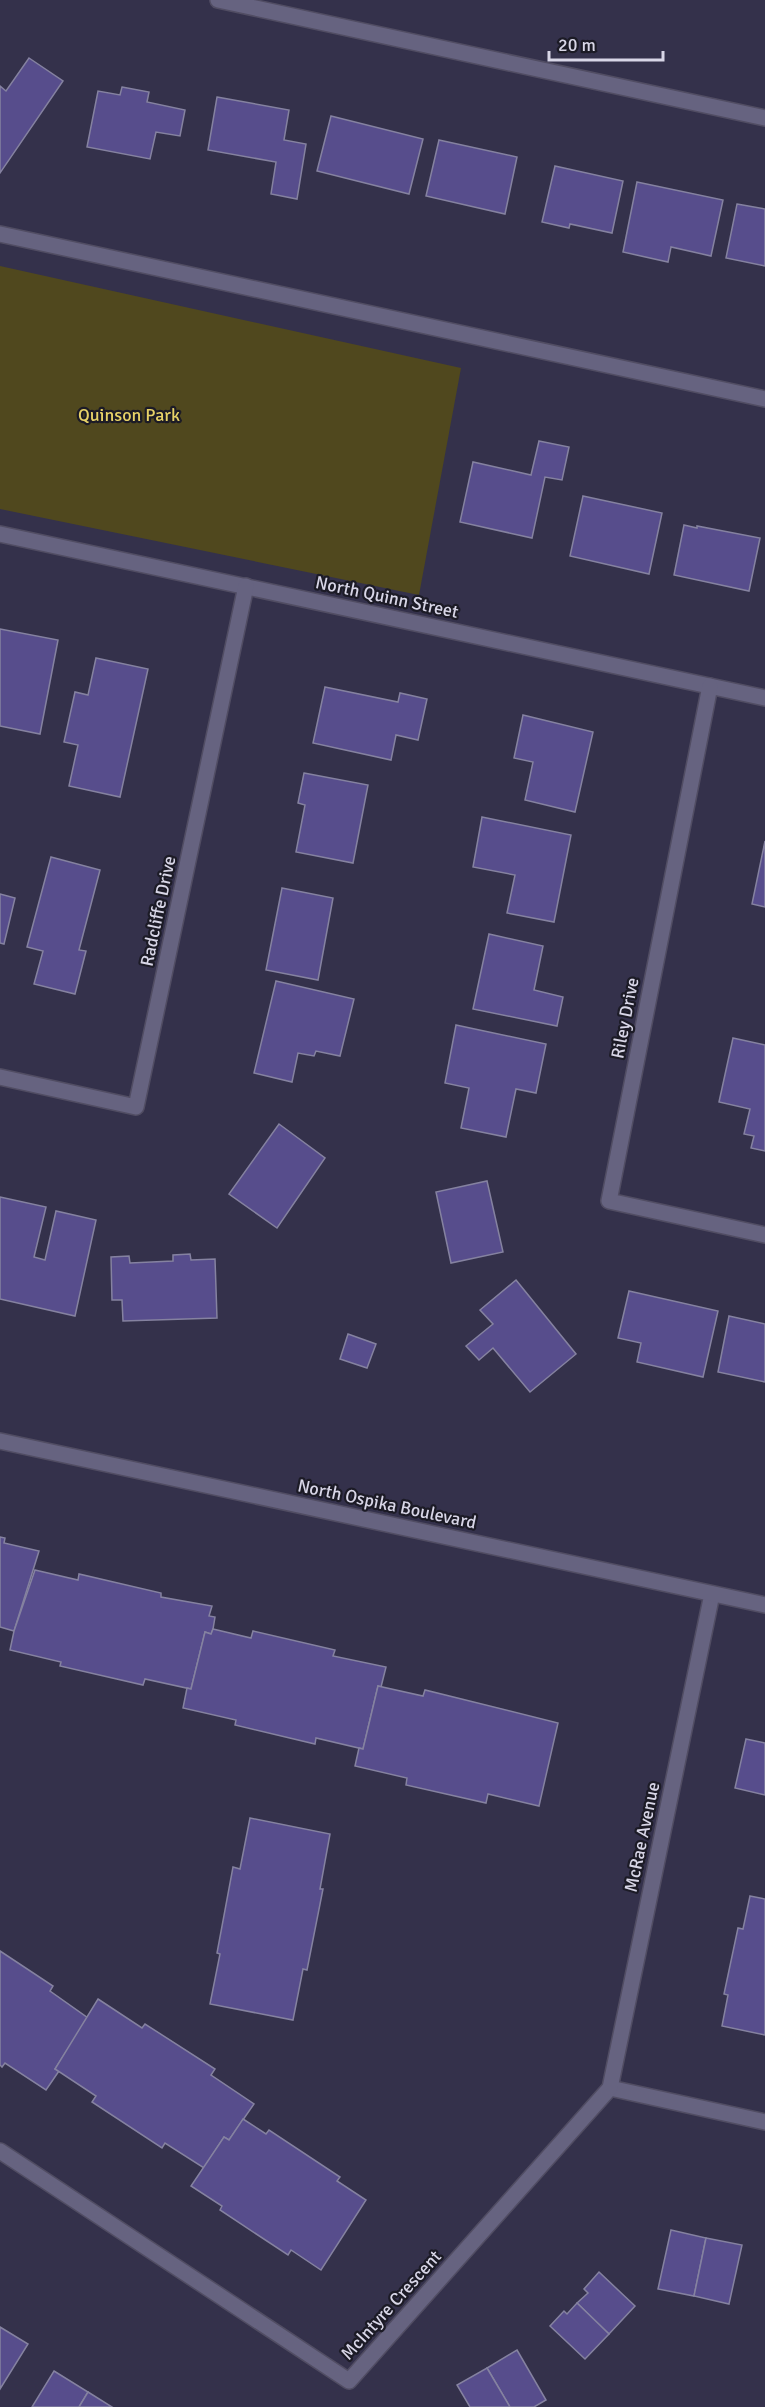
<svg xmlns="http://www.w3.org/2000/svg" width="765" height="2407" viewBox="0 0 765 2407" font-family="Signika,sans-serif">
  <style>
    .green { fill: #50481e }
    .building { fill: #574d8c; stroke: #8582a0; stroke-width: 1.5 }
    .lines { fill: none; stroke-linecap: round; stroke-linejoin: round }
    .lane-casing { stroke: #514d63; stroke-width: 18 }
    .street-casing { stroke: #514d63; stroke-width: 18 }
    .secondary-casing { stroke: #514d63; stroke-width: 18 }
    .lane { stroke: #666380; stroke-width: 15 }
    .street { stroke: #666380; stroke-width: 15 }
    .secondary { stroke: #666380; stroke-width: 15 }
    .labels { text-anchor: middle; stroke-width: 4.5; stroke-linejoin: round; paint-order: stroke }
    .park-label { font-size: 18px; fill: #e7d267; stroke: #1c1b26 }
    .street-label { font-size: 18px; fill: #d8d6e7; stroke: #1c1b26 }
  </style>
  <rect width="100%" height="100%" fill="#34314b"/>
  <path class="green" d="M0 266 461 368 419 595 0 509Z"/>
  <g class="building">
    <path d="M29 58 63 81 0 173V86L6 91Z"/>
    <path d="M122 87 149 92 147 102 185 110 180 136 156 132 150 159 87 147 98 91 120 95Z"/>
    <path d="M217 97 289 110 284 140 306 144 297 199 271 194 276 162 208 150Z"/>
    <path d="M331 116 423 139 409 194 317 171Z"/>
    <path d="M439 140 517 157 505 214 426 196Z"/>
    <path d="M555 166 623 181 612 233 570 224 569 228 542 222Z"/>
    <path d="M637 182 723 200 711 256 671 247 668 262 623 252Z"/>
    <path d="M737 204 765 209V266L726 258Z"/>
    <path d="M539 441 569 447 562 480 545 477 532 538 460 522 473 462 531 475Z"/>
    <path d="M583 496 662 513 649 574 570 556Z"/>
    <path d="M684 525 697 528V526L760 538 749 591 674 575Z"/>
    <path d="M0 629 58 640 40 734 0 726Z"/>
    <path d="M96 658 148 669 120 797 69 786 78 745 64 742 75 692 88 695Z"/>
    <path d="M325 687 398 702 400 693 427 699 418 740 396 735 391 760 313 743Z"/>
    <path d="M523 715 593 732 575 812 525 800 533 762 514 758Z"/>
    <path d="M304 773 368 785 353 863 296 852 305 805 298 803Z"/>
    <path d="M482 817 571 835 554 922 507 913 515 875 473 867Z"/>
    <path d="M765 841V907L752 904Z"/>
    <path d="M51 857 100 870 79 950 86 951 75 994 34 984 43 951 27 947Z"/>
    <path d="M282 888 333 898 318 980 266 970Z"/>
    <path d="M0 894 15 898 4 944 0 943Z"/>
    <path d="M489 934 543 946 534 990 563 997 557 1026 473 1009Z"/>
    <path d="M276 981 354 999 340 1056 316 1051 314 1056 298 1053 292 1082 254 1073Z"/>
    <path d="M456 1025 546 1044 536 1093 516 1089 506 1137 461 1128 469 1088 445 1083Z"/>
    <path d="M733 1038 765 1045V1151L751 1148 754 1136 744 1134 750 1109 719 1102Z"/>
    <path d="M279 1124 325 1158 277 1228 229 1194Z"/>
    <path d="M487 1181 503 1252 451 1263 436 1192Z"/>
    <path d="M0 1197 46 1207 34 1257 45 1260 56 1211 96 1220 75 1316 0 1299Z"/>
    <path d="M190 1254 191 1260 215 1259 217 1318 123 1321 122 1300H112L111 1257 129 1256 130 1263 173 1261V1255Z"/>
    <path d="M516 1280 576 1354 530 1392 493 1348 479 1360 466 1346 493 1324 480 1310Z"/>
    <path d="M629 1291 718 1311 703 1377 637 1362 641 1343 618 1338Z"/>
    <path d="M729 1316 765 1324V1382L718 1372Z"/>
    <path d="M348 1334 376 1344 367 1368 340 1359Z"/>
    <path d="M0 1537 5 1538 4 1543 39 1551 14 1631 0 1627Z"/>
    <path d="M35 1570 78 1580 79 1574 161 1593V1597L212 1606 209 1616 215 1617 213 1629 211 1634 205 1632 191 1689 145 1679 143 1685 60 1666 61 1662 10 1650 14 1631Z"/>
    <path d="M213 1629 251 1638 253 1631 335 1650 333 1656 386 1667 381 1687 378 1686 363 1749 316 1738 315 1744 235 1725 236 1720 183 1708 187 1688 191 1689 205 1632 211 1634Z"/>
    <path d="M378 1686 423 1696 425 1690 558 1723 539 1806 488 1794 486 1803 406 1785 407 1778 355 1766 359 1748 363 1749Z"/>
    <path d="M746 1739 765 1743V1795L735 1788Z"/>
    <path d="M250 1818 330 1834 320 1889H323L307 1970 303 1969 293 2020 210 2004 220 1954 217 1953 233 1867 240 1869Z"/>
    <path d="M750 1896 765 1899V2035L722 2026 728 1995 724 1994 738 1928 743 1929Z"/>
    <path d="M0 1951 53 1986 50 1991 88 2018 55 2069 59 2071 46 2090 5 2063 2 2067 0 2065Z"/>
    <path d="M98 1999 142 2028 145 2024 215 2069 211 2075 254 2104 229 2140 224 2137 204 2168 165 2143 162 2148 92 2102 96 2096 55 2069Z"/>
    <path d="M243 2119 266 2134 269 2130 340 2177 337 2181 366 2200 321 2270 291 2250 288 2255 220 2210 222 2206 191 2186 224 2137 229 2140Z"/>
    <path d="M671 2230 706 2238 694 2296 658 2289Z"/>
    <path d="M706 2238 742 2245 729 2304 694 2296Z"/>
    <path d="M599 2272 635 2306 609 2334 577 2303 588 2293 584 2289Z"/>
    <path d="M577 2303 609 2334 585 2359 550 2326 564 2311 567 2314Z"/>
    <path d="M0 2327 28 2344 0 2389Z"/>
    <path d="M517 2350 546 2400 534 2407H510L487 2368Z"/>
    <path d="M487 2368 510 2407H470L457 2385Z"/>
    <path d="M54 2371 88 2392 79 2407H32Z"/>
    <path d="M88 2392 112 2407H79Z"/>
  </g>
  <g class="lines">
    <g class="lane-casing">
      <path id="lane" d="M0 234 765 399"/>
    </g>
    <g class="street-casing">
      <g id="street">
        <path d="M218 0 765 118"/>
        <path d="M0 534 765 698"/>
        <path d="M710 686 609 1201 765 1235"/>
        <path d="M0 1077 136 1107 246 586"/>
        <path d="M610 2088 765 2122"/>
        <path d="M0 2151 349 2381 610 2088 712 1594"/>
      </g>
    </g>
    <g class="secondary-casing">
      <path id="secondary" d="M0 1441 765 1605"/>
    </g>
    <use href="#lane" class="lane"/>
    <use href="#street" class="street"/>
    <use href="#secondary" class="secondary"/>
  </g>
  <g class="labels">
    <g class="park-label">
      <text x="129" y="421">Quinson Park</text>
    </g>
    <g class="street-label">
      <text transform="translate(387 597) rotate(12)" y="6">North Quinn Street</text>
      <text transform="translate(158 911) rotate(-78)" y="6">Radcliffe Drive</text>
      <text transform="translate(625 1018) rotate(-79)" y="6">Riley Drive</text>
      <text transform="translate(387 1504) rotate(12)" y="6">North Ospika Boulevard</text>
      <text transform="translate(642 1837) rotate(-78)" y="6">McRae Avenue</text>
      <text transform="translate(391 2305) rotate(-48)" y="6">McIntyre Crescent</text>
    </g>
  </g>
  <path d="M549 51v9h114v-9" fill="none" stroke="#d8d6e7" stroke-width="3"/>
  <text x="558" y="51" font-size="18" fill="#d8d6e7" stroke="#1c1b26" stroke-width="4.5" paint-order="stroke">20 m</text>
</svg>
